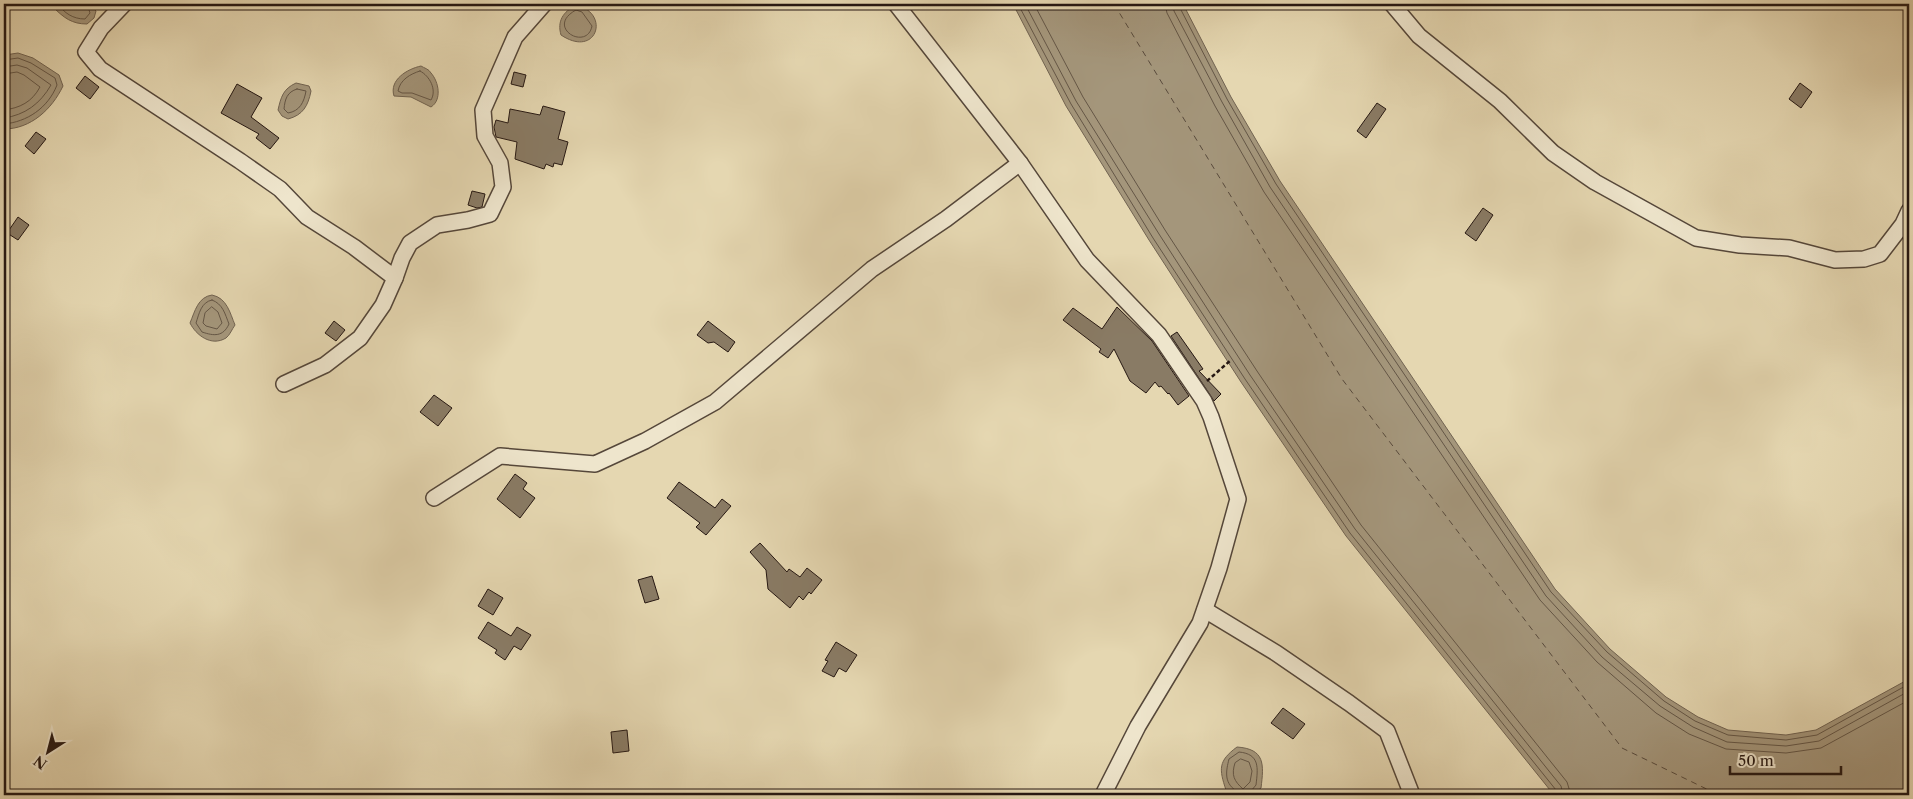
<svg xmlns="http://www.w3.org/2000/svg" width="1913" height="799" viewBox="0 0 1913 799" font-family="'Libre Caslon Text',serif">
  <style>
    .water { fill: #a4967b; stroke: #716351 }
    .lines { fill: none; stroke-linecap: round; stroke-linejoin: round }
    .shore { stroke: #645646; stroke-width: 1 }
    .ferry { stroke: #584a3c; stroke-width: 1; stroke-dasharray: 6 5; stroke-linecap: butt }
    .building { fill: #897b65; stroke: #251712 }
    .minor-casing { stroke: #55473a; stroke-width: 18 }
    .path { stroke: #251712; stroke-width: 2.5; stroke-dasharray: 4 2.5; stroke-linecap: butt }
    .minor { stroke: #eee5cc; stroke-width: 15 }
  </style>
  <rect width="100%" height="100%" fill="#e5d7b1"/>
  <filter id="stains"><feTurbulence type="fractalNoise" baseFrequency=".004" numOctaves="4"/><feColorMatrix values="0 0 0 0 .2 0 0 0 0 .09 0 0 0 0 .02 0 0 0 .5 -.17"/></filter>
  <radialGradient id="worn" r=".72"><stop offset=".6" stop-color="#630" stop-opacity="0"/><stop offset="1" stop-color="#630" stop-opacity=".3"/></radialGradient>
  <g class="water">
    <path d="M53 4H90L96 11 94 18 87 24C72 24 64 18 53 7Z"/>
    <path d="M1013 4H1183L1231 97 1280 181 1555 589 1610 649 1666 697 1698 717 1728 730 1786 735 1816 730 1909 679V795H1554L1346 536 1241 382 1149 240 1066 106Z"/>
    <path d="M576 5C611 13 597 59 561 35 557 21 563 12 576 5Z"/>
    <path d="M18 53 33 58 59 75 63 86C52 109 31 129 4 129V59L5 55Z"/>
    <path d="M421 66C424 68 429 69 431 73 439 82 442 100 431 107L411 97 394 96C389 80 407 69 421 66Z"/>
    <path d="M296 83 309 86 311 91C308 106 303 115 288 119L282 116 278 110C281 97 283 89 296 83Z"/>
    <path d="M212 295C227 298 230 313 235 325 232 329 230 335 226 338 211 347 196 335 190 323 195 311 198 297 212 295Z"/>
    <path d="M1237 747C1265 749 1264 764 1261 788 1250 797 1238 797 1226 790 1219 769 1218 761 1237 747Z"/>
  </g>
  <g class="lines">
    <g class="shore">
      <path d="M58 4C64 13 73 19 85 19L90 13 87 4"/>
      <path d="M1018 4 1071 104 1153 238 1245 379 1350 533 1556 790 1557 795"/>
      <path d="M1025 4 1076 101 1159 234 1250 375 1355 529 1561 786 1563 795"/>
      <path d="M1034 4 1083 97 1165 230 1257 371 1361 525 1567 782 1571 795"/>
      <path d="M1165 4 1167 13 1215 106 1264 192 1540 600 1597 662 1656 713 1689 734 1726 749 1786 753 1821 748 1909 700"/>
      <path d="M1173 4 1174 11 1222 102 1270 187 1546 596 1602 657 1660 706 1693 727 1727 742 1786 746 1819 741 1909 691"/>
      <path d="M1179 4 1180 8 1227 99 1276 184 1551 592 1607 652 1664 701 1695 721 1728 735 1786 740 1817 735 1909 684"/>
      <path d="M576 10 582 12 592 26C587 52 544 27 576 10Z"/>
      <path d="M4 60 18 58 31 63 55 78 57 85C48 108 27 122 4 124"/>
      <path d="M4 67 17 65 27 68 51 85C40 104 25 115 4 118"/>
      <path d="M420 71C430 76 437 90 431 100L412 93H402L398 91C400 80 410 74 420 71Z"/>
      <path d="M4 74 17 72 24 75 40 87C32 102 20 108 4 110"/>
      <path d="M297 89 306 91C304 102 300 111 288 113L284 109C285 99 287 92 297 89Z"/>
      <path d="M212 300C223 304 225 314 229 324 223 337 214 336 202 332L196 323C199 314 201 302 212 300Z"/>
      <path d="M212 307 218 312 222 323 217 329 206 326 203 323 205 313Z"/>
      <path d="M1241 759 1249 762 1252 771 1250 782 1243 789C1234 781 1231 775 1235 763Z"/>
      <path d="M1237 795 1235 790C1224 782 1226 771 1229 759L1239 752C1260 754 1258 768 1256 785L1251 791 1250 795"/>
    </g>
    <path class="ferry" d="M1114 4 1342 379 1622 748 1719 795"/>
  </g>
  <g class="building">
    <path d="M514 72 526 75 523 87 511 84Z"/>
    <path d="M85 76 99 87 90 99 76 88Z"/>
    <path d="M1800 83 1812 92 1801 108 1789 99Z"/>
    <path d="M237 84 262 98 251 117 279 138 270 149 256 138 259 134 221 113Z"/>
    <path d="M1377 103 1386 109 1366 138 1357 131Z"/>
    <path d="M543 106 565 112 558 139 568 142 562 165 554 163 553 167 546 164 544 169 515 159 517 142 496 137 494 127 496 120 508 123 510 109 540 115Z"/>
    <path d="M36 132 46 139 34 154 25 146Z"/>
    <path d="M472 191 485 194 482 207 477 208 468 205Z"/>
    <path d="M1483 208 1493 215 1476 241 1465 233Z"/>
    <path d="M18 217 29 225 18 240 7 233Z"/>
    <path d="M1117 307 1152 341 1189 396 1178 405 1169 393 1168 394 1161 386 1159 387 1155 382 1146 393 1130 381 1114 349 1108 358 1099 352 1101 349 1063 320 1073 308 1102 329Z"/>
    <path d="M334 321 345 330 336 341 325 333Z"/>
    <path d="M708 321 735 342 728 352 714 342 708 343 697 335Z"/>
    <path d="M1177 332 1203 369 1199 371 1221 394 1214 401 1171 336Z"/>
    <path d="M434 395 452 408 438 426 420 412Z"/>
    <path d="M515 474 527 483 523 489 535 498 520 518 497 499Z"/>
    <path d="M679 482 715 508 722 499 731 506 706 535 696 527 700 523 667 498Z"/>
    <path d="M760 543 787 572 789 569 800 577 807 568 822 580 811 594 809 592 803 600 799 596 790 608 768 589 766 570 750 552Z"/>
    <path d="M652 576 659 599 645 603 638 580Z"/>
    <path d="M488 589 503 598 493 615 478 606Z"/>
    <path d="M488 622 511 636 517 627 531 635 521 650 514 646 505 660 495 653 497 650 478 638Z"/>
    <path d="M836 642 857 655 846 672 839 668 834 677 822 671 828 661 825 660Z"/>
    <path d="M1283 708 1305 724 1293 739 1271 723Z"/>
    <path d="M627 730 629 751 613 753 611 732Z"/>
  </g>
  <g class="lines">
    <g class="minor-casing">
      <g id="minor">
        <path d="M124 4 101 28 86 52 100 69 240 161 280 189 307 217 354 247 395 278 383 305 360 338 325 365 284 384"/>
        <path d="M896 4 1020 163 1087 260 1159 335 1204 401 1211 417 1238 499 1219 568 1200 623 1138 726 1103 795"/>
        <path d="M1392 4 1419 36 1500 101 1553 153 1595 182 1696 238 1740 245 1789 248 1835 260 1864 259 1880 254 1903 224 1909 211"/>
        <path d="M395 278 402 258 410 243 437 225 468 220 490 214 503 187 500 163 485 136 483 110 515 37 544 4"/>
        <path d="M434 498 500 456 595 464 645 441 715 402 872 269 946 219 1020 163"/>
        <path d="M1205 610 1276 653 1349 703 1387 731 1412 795"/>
      </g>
    </g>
    <path class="path" d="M1207 381 1231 360"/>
    <use href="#minor" class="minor"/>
  </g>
  <rect width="1913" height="799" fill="none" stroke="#e5d7b1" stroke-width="20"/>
  <rect x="5" y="5" width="1903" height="789" fill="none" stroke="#251712" stroke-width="2.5"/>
  <rect x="10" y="10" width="1893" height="779" fill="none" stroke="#251712"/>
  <g transform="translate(48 752) rotate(216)" stroke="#eee5cc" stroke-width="4" paint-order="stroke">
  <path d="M0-4L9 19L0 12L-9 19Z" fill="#251712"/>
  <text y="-8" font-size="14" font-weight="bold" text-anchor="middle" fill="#251712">N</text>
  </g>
  <path d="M1730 766v8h111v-8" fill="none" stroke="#251712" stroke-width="2.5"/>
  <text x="1738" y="766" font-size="15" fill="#251712" stroke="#eee5cc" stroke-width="4" paint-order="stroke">50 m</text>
  <rect width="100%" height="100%" filter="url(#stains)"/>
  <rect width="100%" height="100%" fill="url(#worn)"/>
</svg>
